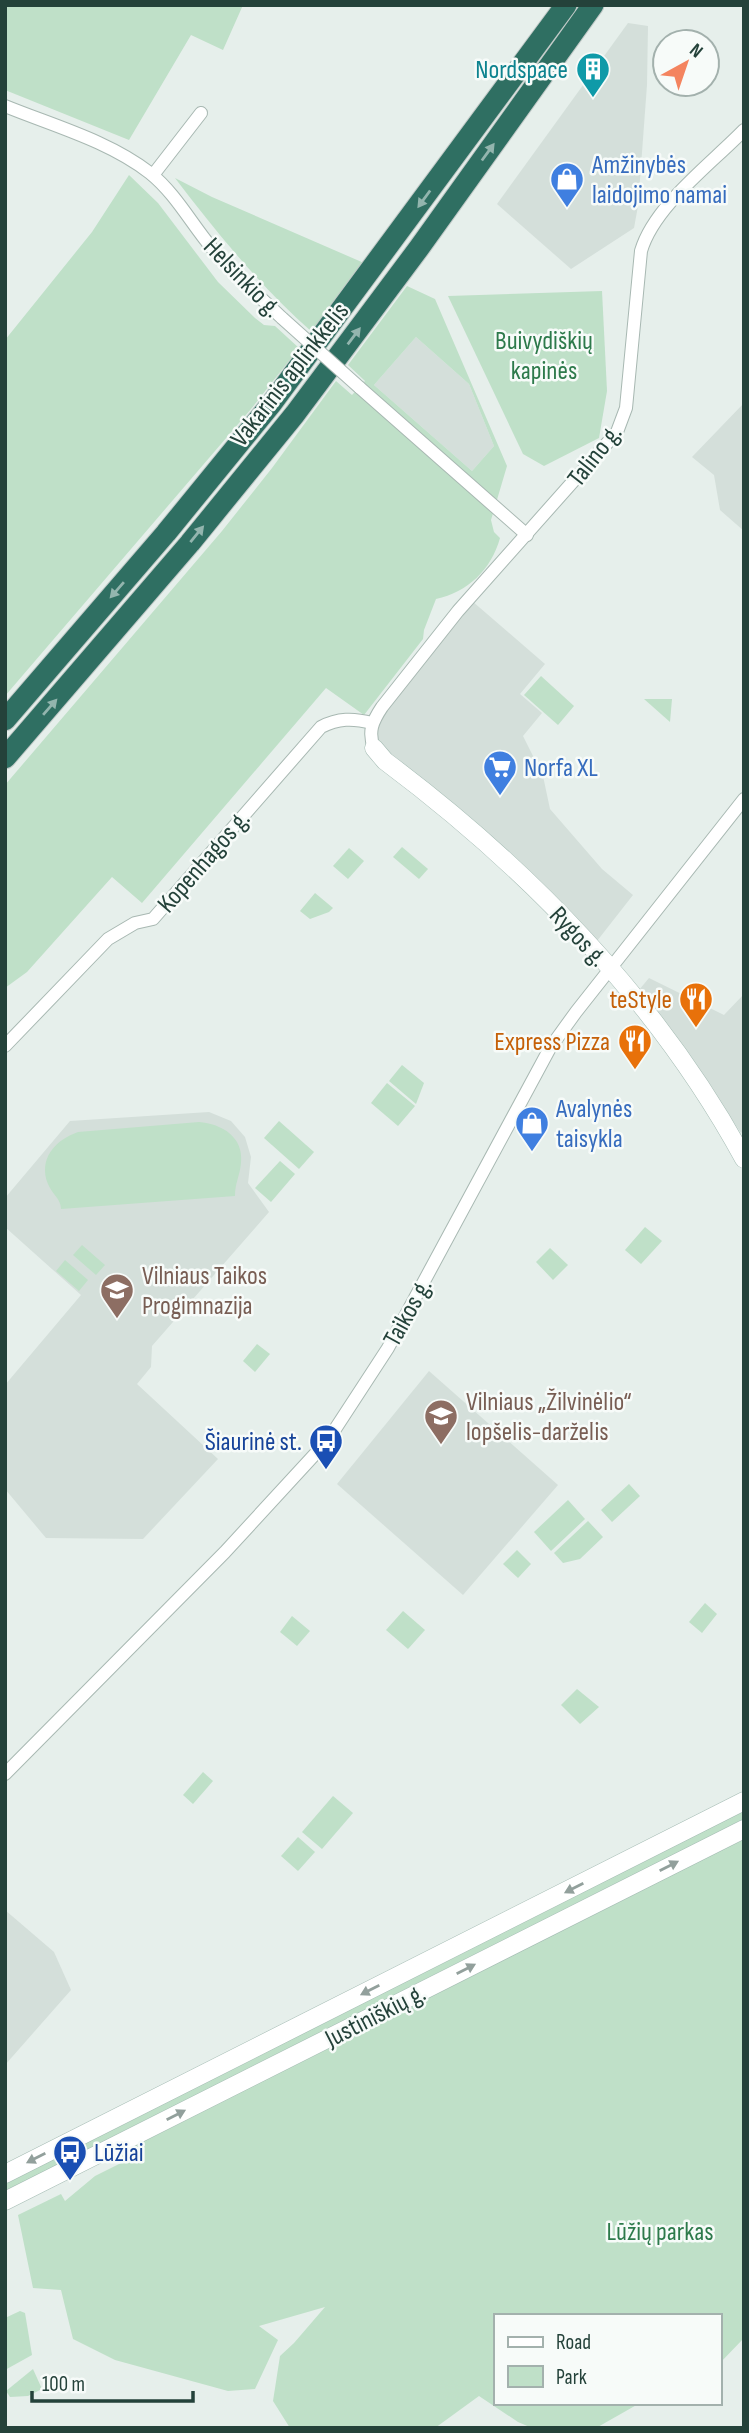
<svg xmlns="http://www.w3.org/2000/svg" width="749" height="2433" viewBox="0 0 749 2433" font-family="'Sofia Sans Condensed',sans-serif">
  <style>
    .built { fill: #d4dfda }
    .green { fill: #bfe0c8; fill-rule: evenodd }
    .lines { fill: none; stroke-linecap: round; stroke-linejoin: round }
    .street-casing { stroke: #a8b8b2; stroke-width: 14 }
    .secondary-casing { stroke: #a4bbb3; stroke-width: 19 }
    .highway-casing { stroke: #c2cac8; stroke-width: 23 }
    .street { stroke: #fff; stroke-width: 12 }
    .secondary { stroke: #fff; stroke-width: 18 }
    .highway { stroke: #2f6f62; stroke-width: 21 }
    .street-bridge-casing { stroke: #a8b8b2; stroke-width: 14; stroke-linecap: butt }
    .street-bridge { stroke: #fff; stroke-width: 12 }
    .oneway { fill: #93b5ae }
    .oneway2 { fill: #92a09c }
    .labels { text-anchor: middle; stroke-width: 5; stroke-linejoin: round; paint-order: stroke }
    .culture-label { font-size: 26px; fill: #0d838f; stroke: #f7fbf9; text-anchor: end }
    .shop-label { font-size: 26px; fill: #366cbe; stroke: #f7fbf9; text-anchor: start }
    .street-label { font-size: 26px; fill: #24423a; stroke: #f7fbf9 }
    .park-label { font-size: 26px; fill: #2d7a4b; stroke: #f7fbf9 }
    .food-label { font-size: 26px; fill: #c56008; stroke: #f7fbf9; text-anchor: end }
    .education-label { font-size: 26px; fill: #785e54; stroke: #f7fbf9; text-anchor: start }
    .transit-label { font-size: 26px; fill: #164399; stroke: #f7fbf9; text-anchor: end }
  </style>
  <rect width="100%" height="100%" fill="#e6efeb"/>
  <g class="built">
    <path d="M628 23 648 26 647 85 638 206 634 228 571 269 497 204Z"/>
    <path d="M416 337 469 384 494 446 472 471 374 385Z"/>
    <path d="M744 403V531L720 510 714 475 692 457Z"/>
    <path d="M472 601 545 664 520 694 542 713 523 736 543 776 550 809 602 869 633 895 597 941 379 746 376 732 379 718Z"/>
    <path d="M649 978 724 1015 744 994V1130L741 1133 698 1069 639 990Z"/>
    <path d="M209 1112 231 1121 245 1137 251 1157 248 1183 269 1212 152 1346 151 1367 137 1384 218 1459 143 1539 46 1538 5 1489V1385L81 1295 5 1227V1198L70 1121Z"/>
    <path d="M429 1371 558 1485 463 1595 337 1484Z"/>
    <path d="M5 1910 54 1952 71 1990 5 2065Z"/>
  </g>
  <g class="green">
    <path d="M5 5H243L223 50 191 35 129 140 5 90Z"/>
    <path d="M129 175 158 203 218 282 255 318 264 325 275 326 299 348 251 409 5 696V340L92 232Z"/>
    <path d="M175 178 212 197 364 263 312 332C260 286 217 233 175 178Z"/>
    <path d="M407 286 435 299 507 466 491 520 494 532 500 538C491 570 468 592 436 599L424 630 423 639 364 715 326 688 142 903 112 877 27 972 5 988V785L222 531 272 468 336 381 352 395 365 381 348 365ZM416 337 469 384 494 446 472 471 374 385Z"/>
    <path d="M602 291 607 391 599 438 544 466 523 454 448 296Z"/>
    <path d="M541 676 574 706 558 725 524 695Z"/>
    <path d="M645 699H672L670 722 644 699Z"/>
    <path d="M402 847 428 869 419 879 393 857Z"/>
    <path d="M349 848 364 861 348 879 333 866Z"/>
    <path d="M315 893 333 908 329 912 310 919 300 911Z"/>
    <path d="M402 1065 424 1083 416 1104 389 1081Z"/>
    <path d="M387 1083 415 1106 398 1126 371 1103Z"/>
    <path d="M279 1121 314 1152 299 1169 264 1138Z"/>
    <path d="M199 1122C222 1124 244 1137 241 1163 240 1175 235 1183 235 1196L61 1209C61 1199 52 1194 48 1184 38 1159 55 1140 78 1132Z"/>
    <path d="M280 1161 295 1174 271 1202 255 1188Z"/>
    <path d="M645 1227 662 1241 641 1264 625 1250Z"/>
    <path d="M82 1245 105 1265 96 1275 73 1255Z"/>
    <path d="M550 1248 568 1265 553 1280 536 1262Z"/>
    <path d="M65 1260 88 1280 79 1291 56 1271Z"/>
    <path d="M257 1344 270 1354 255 1372 243 1361Z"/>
    <path d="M629 1484 640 1496 612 1522 601 1510Z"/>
    <path d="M568 1500 585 1519 551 1551 534 1532Z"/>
    <path d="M588 1521 603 1537 580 1559 563 1563 554 1553Z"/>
    <path d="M517 1550 531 1564 518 1578 503 1564Z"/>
    <path d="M705 1603 717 1614 702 1633 689 1622Z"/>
    <path d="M403 1611 425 1630 408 1649 386 1630Z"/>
    <path d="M292 1616 310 1631 297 1646 280 1632Z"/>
    <path d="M577 1689 599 1707 580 1724 561 1705Z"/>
    <path d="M203 1772 213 1781 193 1804 183 1795Z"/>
    <path d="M333 1796 353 1813 322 1849 302 1832Z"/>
    <path d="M744 1810V1820L687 1850 8 2193 5 2180Z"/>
    <path d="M744 1836V2338L719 2364V2316H495V2403H640L596 2428H532L518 2422 479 2396 435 2428H290L273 2401 280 2356 294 2343 325 2307 259 2326 278 2340 255 2389 228 2391 115 2360 73 2339 61 2290 33 2288 18 2215 61 2194 65 2201 95 2176 121 2163 118 2156 132 2144Z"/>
    <path d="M298 1837 315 1852 298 1871 281 1856Z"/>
    <path d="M20 2311 25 2313 32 2355 5 2370V2318Z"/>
    <path d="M33 2369 42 2389 28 2396 10 2397 6 2391Z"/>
  </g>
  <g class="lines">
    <g class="street-casing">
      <g id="street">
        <path d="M5 106C54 126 109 141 150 173 175 193 191 223 211 247 233 273 258 295 282 318"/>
        <path d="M153 175 201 113"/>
        <path d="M359 387 527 535"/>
        <path d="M374 748C368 732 372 722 382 707L458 611 617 432 626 408 641 251C654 206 711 164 744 130"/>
        <path d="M5 1046 108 939 135 923 153 919 321 727C338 718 353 718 372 723"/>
        <path d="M5 1774 225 1552 328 1440 388 1348 550 1048 576 1012 744 799"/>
      </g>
    </g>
    <g class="secondary-casing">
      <g id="secondary">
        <path d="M374 748 385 761C528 868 658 1001 744 1159"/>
        <path d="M5 2174 744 1801"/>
        <path d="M5 2201 744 1829"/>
      </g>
    </g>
    <g class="highway-casing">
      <g id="highway">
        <path d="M5 720 166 533 272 403 566 5"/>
        <path d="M5 758 190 543 295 414 419 248 593 5"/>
      </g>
    </g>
    <use href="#street" class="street"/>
    <use href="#secondary" class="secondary"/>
    <use href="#highway" class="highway"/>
    <g class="street-bridge-casing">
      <path id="street-bridge" d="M282 318 359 387"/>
    </g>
    <use href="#street-bridge" class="street-bridge"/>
  </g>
  <defs><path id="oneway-solid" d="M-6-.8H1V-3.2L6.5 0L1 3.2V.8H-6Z" transform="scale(1.75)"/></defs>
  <g class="oneway">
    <use href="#oneway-solid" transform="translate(488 152) rotate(-54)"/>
    <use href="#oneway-solid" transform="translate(424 199) rotate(126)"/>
    <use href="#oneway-solid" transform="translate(354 336) rotate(-53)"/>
    <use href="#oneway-solid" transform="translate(197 534) rotate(-51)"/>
    <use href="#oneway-solid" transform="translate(117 590) rotate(131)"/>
    <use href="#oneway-solid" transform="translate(50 707) rotate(-49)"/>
  </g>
  <g class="oneway2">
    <use href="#oneway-solid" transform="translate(669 1866) rotate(-27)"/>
    <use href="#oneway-solid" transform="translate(574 1888) rotate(153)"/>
    <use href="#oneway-solid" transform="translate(466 1969) rotate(-27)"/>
    <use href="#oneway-solid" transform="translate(370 1990) rotate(153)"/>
    <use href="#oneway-solid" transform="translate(176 2115) rotate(-27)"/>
    <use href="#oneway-solid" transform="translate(36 2158) rotate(153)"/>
  </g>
  <defs>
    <g id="building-pin" transform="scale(1.75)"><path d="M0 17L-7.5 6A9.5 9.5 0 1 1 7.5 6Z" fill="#0f9aa8" stroke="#f7fbf9"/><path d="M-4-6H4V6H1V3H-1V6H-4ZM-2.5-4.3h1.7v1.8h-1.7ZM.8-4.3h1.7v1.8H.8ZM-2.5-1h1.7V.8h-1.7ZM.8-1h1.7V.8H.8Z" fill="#fff"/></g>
    <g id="shop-pin" transform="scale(1.75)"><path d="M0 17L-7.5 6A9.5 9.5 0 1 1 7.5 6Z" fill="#3f7fe0" stroke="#f7fbf9"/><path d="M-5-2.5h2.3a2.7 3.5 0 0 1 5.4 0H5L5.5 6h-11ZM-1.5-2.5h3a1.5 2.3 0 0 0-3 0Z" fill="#fff"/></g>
    <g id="supermarket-pin" transform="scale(1.75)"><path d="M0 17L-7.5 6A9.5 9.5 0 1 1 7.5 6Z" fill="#3f7fe0" stroke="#f7fbf9"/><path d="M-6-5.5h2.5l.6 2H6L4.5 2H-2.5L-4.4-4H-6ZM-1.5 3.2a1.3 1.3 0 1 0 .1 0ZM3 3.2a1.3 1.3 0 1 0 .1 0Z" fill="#fff"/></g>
    <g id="restaurant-pin" transform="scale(1.75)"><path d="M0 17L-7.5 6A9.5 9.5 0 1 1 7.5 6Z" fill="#e8710a" stroke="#f7fbf9"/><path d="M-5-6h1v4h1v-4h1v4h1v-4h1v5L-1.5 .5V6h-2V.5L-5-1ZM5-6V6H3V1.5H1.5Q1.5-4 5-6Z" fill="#fff"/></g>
    <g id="school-pin" transform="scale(1.75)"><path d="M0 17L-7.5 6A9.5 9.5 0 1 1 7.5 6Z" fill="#8d6e63" stroke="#f7fbf9"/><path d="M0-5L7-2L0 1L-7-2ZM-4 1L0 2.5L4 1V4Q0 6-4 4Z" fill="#fff"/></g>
    <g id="bus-pin" transform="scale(1.75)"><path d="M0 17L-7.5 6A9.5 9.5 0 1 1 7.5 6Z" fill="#1a4fb4" stroke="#f7fbf9"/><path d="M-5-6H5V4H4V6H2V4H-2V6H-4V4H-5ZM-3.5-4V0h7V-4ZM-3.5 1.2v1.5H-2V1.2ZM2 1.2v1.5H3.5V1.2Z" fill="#fff"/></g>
  </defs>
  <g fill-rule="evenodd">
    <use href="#building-pin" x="593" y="69"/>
    <use href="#shop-pin" x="567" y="179"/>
    <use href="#supermarket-pin" x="500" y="767"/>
    <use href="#restaurant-pin" x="696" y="999"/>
    <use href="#restaurant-pin" x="635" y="1041"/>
    <use href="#shop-pin" x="532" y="1123"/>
    <use href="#school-pin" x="117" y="1290"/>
    <use href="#school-pin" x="441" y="1416"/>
    <use href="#bus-pin" x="326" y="1441"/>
    <use href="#bus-pin" x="70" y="2152"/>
  </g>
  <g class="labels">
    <g class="culture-label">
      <text x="568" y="78">Nordspace</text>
    </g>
    <g class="shop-label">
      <text x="592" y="173">Amžinybės<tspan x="592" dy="30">laidojimo namai</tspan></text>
      <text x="524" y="776">Norfa XL</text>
      <text x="556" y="1117">Avalynės<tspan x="556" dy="30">taisykla</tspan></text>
    </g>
    <g class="street-label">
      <text transform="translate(243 277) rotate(46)" y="9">Helsinkio g.</text>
      <text transform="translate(289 374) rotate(-52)" y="9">Vakarinis aplinkkelis</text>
      <text transform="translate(594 455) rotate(-52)" y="9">Talino g.</text>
      <text transform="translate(203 861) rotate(-49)" y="9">Kopenhagos g.</text>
      <text transform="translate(579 936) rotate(47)" y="9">Rygos g.</text>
      <text transform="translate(407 1312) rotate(-61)" y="9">Taikos g.</text>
      <text transform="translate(375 2015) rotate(-27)" y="9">Justiniškių g.</text>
    </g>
    <g class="park-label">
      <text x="544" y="349">Buivydiškių<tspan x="544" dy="30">kapinės</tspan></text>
      <text x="660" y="2240">Lūžių parkas</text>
    </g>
    <g class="food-label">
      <text x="672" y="1008">teStyle</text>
      <text x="610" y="1050">Express Pizza</text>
    </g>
    <g class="education-label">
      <text x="142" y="1284">Vilniaus Taikos<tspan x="142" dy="30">Progimnazija</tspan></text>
      <text x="466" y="1410">Vilniaus „Žilvinėlio“<tspan x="466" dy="30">lopšelis-darželis</tspan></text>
    </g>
    <g class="transit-label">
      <text x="302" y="1450">Šiaurinė st.</text>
      <text x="94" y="2161" text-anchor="start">Lūžiai</text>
    </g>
  </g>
  <rect width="749" height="2433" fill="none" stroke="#24423a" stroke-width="14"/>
  <rect x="494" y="2314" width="228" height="91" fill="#f7fbf9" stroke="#a3b1ad" stroke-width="2"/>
  <rect x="508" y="2337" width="35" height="10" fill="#ffffff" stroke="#a3b1ad" stroke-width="2"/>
  <text x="556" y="2349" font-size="21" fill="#24423a">Road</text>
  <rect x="508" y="2366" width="35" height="21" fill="#bfe0c8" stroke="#a3b1ad" stroke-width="2"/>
  <text x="556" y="2384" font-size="21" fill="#24423a">Park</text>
  <g transform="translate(686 63) rotate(40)"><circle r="33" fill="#f7fbf9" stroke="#a3b1ad" stroke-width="2"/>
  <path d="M0-5L12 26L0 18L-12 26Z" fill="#f4845f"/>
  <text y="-10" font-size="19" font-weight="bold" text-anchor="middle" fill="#24423a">N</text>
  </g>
  <path d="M32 2391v10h161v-10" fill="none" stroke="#24423a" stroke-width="3.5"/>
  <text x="42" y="2391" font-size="21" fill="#24423a" stroke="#f7fbf9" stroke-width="5" paint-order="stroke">100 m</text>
</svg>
